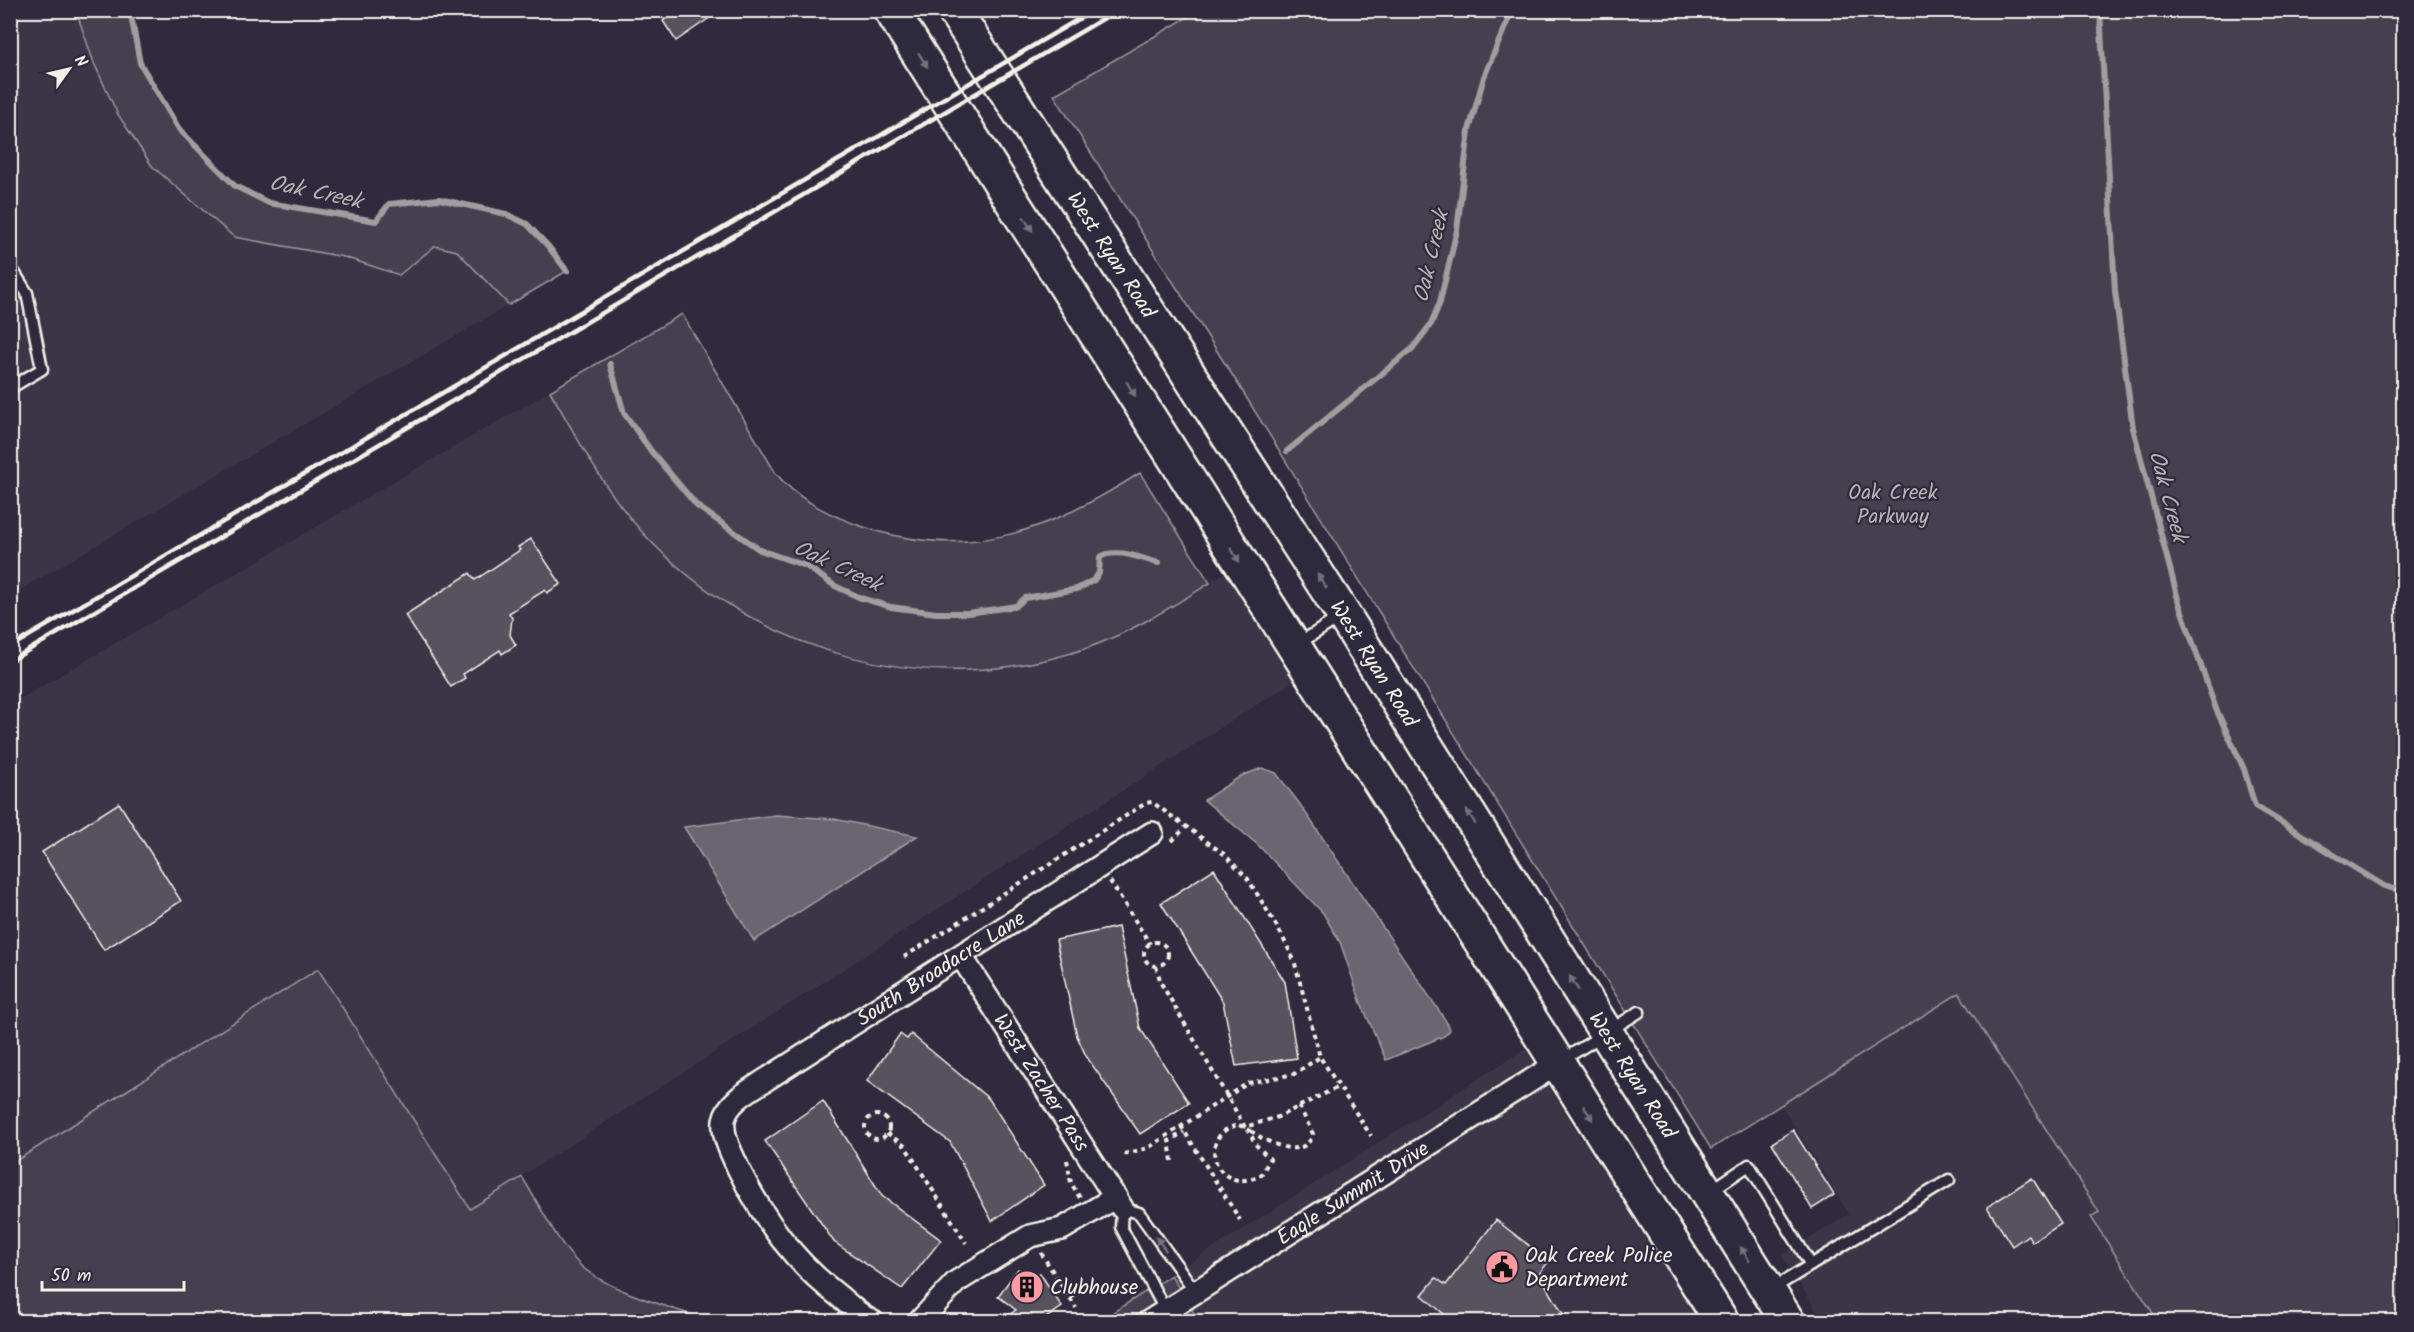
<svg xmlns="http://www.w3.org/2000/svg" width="2414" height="1332" viewBox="0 0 2414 1332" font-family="Kalam,sans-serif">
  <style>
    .built { fill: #3b3647 }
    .green { fill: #454050; stroke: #9c989c; stroke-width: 1.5 }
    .water { fill: #6a6670; stroke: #a19ea0; stroke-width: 1.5 }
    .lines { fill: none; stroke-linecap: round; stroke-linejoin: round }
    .stream { stroke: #a19ea0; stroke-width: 6 }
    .building { fill: #56525f; stroke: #f4f1e8; stroke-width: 1.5 }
    .service-casing { stroke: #f4f1e8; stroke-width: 15 }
    .minor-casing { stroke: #f4f1e8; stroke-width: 26 }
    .primary-casing { stroke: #f4f1e8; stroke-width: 38 }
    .path { stroke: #f4f1e8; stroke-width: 4; stroke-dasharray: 4.5 4.5; stroke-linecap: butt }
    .service { stroke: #2f2a3d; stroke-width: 10 }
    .minor { stroke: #2f2a3d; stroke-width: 21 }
    .primary { stroke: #2f2a3d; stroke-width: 33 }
    .rail { stroke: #f4f1e8; stroke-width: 4.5 }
    .oneway { fill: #747079 }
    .labels { text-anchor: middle; stroke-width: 4.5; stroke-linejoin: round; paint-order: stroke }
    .street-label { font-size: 21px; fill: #f4f1e8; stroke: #2f2a3d }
    .park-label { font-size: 21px; fill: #b7b3b3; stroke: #2f2a3d }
    .poi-label { font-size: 21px; fill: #f4f1e8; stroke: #2f2a3d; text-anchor: start }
    .water-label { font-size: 22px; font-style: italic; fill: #b6b2b2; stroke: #2f2a3d }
  </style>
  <rect width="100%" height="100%" fill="#2f2a3d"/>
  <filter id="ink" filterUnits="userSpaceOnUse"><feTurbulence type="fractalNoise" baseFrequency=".0167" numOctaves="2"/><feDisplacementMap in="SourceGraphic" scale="12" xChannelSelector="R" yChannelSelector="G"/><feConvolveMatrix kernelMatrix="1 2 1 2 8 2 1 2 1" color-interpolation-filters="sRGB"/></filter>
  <g filter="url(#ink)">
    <g class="built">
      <path d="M11 11H130L140 63 179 129 235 186 269 203 376 221 389 204 439 199 506 214 527 224 548 246 567 271 11 595Z"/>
      <path d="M550 391 615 499 664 555 723 602 759 624 798 641 854 659 912 669 971 670 1019 665 1071 653 1126 632 1159 615 1225 572 1294 681 470 1209 318 969 11 1164V704Z"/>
      <path d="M1959 993 2099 1212 2092 1217 2158 1321H1823L1782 1256 1849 1214 1781 1105Z"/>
      <path d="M1525 1049 1698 1321H1199L1171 1275Z"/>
    </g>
    <g class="green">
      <path d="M76 11H130L140 63 179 129 235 186 269 203 376 221 389 204 439 199 506 214 527 224 548 246 567 271 509 305 457 251 435 246 399 275 344 257 234 237 152 166 117 113 94 63Z"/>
      <path d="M1198 11H2403V1321H2158L2091 1217 2099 1212 1959 993 1711 1149 1238 384 1054 95Z"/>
      <path d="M682 314 775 472C795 498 825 513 855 524 965 564 1047 532 1140 473L1210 583C1171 607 1133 631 1090 647 931 703 755 655 642 532 604 490 578 439 550 391Z"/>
      <path d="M318 969 470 1209 522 1177C540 1205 556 1241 580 1265 607 1291 674 1308 710 1321H11V1164Z"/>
      <path d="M1171 1275 1199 1321 1098 1322Z"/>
    </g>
    <g class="water">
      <path d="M1262 768 1276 773 1299 803 1446 1021 1450 1030 1444 1036 1386 1060 1361 1003 1340 942 1323 913 1258 845 1204 800 1241 776Z"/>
      <path d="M776 815 834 819 917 836 754 941 684 827Z"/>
    </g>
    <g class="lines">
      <g class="stream">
        <path d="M130 10 140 63 179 129 235 186 269 203 376 221 389 204 439 199 506 214 527 224 548 246 567 271"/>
        <path d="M2100 10 2115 291 2133 428 2179 603 2216 709 2244 769 2255 806 2384 886 2404 892"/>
        <path d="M610 364 624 413 651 451 697 506 760 550 806 566 835 586 861 598 891 607 936 613H968L1003 608 1016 606 1025 598 1077 589 1094 580 1099 573 1100 557C1116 547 1142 559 1159 563"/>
        <path d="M1287 451 1412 349 1431 324 1440 302 1457 230 1469 130 1484 77 1512 10"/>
      </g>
    </g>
    <g class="building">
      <path d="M678 10H721L676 41 663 21Z"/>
      <path d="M531 539 561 584 547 593 545 590 509 613 512 618 510 635 516 645 502 654 500 650 463 674 465 678 451 687 405 615 470 573 475 580 520 550 518 547Z"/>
      <path d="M119 803 181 901 104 950 42 852Z"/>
      <path d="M1214 869 1285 982 1297 1058 1236 1066 1223 1002 1161 903Z"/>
      <path d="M1118 927 1140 1028 1189 1103 1140 1134 1086 1056 1077 1036 1056 940Z"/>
      <path d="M900 1034 907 1039 911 1034 989 1099 1044 1185 992 1221 950 1142 867 1081Z"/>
      <path d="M823 1101 882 1196 941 1240 902 1289 834 1242 765 1141Z"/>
      <path d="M1793 1130 1834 1195 1812 1209 1772 1143Z"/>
      <path d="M2032 1178 2061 1224 2032 1242 2028 1235 2012 1246 1987 1207Z"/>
      <path d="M1496 1220 1549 1261 1539 1274 1568 1322H1453L1422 1295 1436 1278 1446 1285Z"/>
      <path d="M1018 1269 1030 1279 1040 1273 1062 1307 1040 1322H998L1016 1310 998 1296Z"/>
    </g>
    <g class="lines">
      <g class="service-casing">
        <g id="service">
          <path d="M10 266 27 293 42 369 10 388"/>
          <path d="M1298 644 1340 617"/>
          <path d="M1561 1061 1639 1012"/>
          <path d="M1709 1192 1749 1165 1811 1265 1772 1289"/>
          <path d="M1811 1265 1949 1180"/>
          <path d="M1165 1310 1121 1227 1122 1208 1139 1213 1195 1291"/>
        </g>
      </g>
      <g class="minor-casing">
        <g id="minor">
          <path id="s1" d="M961 956 1122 1208"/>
          <path id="s2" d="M873 1322C861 1316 850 1306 840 1297 794 1262 764 1220 738 1168 732 1154 722 1137 724 1120 728 1100 754 1088 770 1077L1152 833"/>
          <path d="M919 1322 956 1282 1030 1236 1062 1229 1116 1197"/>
          <path id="s3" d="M1148 1322 1557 1064"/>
        </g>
      </g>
      <g class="primary-casing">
        <g id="primary">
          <path d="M891 10 1722 1322"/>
          <path id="s4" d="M954 10 1343 614 1788 1322"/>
        </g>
      </g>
      <g class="path">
        <path d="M1172 841 1187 826"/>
        <path d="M1110 881 1150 944"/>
        <circle cx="1156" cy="954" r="12"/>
        <path d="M904 957 1146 803 1152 802 1224 854 1248 879 1279 930 1294 960 1320 1057 1371 1136"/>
        <path d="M1156 966 1161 983 1245 1127 1278 1117 1338 1087"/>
        <circle cx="877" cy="1127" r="12"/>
        <path d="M1239 1125 1249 1130 1255 1144 1270 1159 1261 1175C1214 1199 1195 1132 1239 1125Z"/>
        <path d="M1181 1126 1240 1220"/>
        <path d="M1251 1131C1266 1142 1304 1162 1313 1134L1299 1106"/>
        <path d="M887 1133 905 1146 966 1243"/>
        <path d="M1124 1154 1148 1148 1248 1083 1294 1074 1320 1057"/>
        <path d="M1067 1160 1071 1183 1080 1198"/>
        <path d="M1172 1161 1169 1141 1184 1132"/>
        <path d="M1041 1253 1076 1308"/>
        <path d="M1070 1298 1094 1282"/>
      </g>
      <use href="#service" class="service"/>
      <use href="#minor" class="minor"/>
      <use href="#primary" class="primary"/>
      <g class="rail">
        <path d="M10 647 1094 10"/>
        <path d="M10 661 1118 10"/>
      </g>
    </g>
    <defs><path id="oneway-solid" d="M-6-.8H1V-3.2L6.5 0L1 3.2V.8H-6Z" transform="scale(1.5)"/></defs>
    <g class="oneway">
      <use href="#oneway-solid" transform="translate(923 60) rotate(57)"/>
      <use href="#oneway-solid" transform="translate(1028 224) rotate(58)"/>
      <use href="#oneway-solid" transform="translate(1131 389) rotate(58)"/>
      <use href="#oneway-solid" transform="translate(1235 555) rotate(58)"/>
      <use href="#oneway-solid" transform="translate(1322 581) rotate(-123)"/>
      <use href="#oneway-solid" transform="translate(1471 817) rotate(-122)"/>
      <use href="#oneway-solid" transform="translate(1574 983) rotate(-122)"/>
      <use href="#oneway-solid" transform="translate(1588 1113) rotate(57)"/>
      <use href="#oneway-solid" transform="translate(1161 1244) rotate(-126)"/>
      <use href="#oneway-solid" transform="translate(1745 1254) rotate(-122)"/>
    </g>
  </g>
  <defs>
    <g id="civic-disc" transform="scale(1.725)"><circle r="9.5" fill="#ff9aa2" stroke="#2f2a3d"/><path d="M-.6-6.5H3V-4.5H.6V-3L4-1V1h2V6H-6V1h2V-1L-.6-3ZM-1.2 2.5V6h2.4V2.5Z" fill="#111"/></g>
    <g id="building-disc" transform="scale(1.725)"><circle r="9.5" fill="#ff9aa2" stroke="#2f2a3d"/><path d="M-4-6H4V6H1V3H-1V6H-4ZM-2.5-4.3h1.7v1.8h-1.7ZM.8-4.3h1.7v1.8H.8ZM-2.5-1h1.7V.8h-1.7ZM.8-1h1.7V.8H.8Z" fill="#111"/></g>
  </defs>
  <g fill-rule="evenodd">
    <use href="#civic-disc" x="1502" y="1267"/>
    <use href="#building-disc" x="1027" y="1287"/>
  </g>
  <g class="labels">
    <g class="street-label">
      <text dy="7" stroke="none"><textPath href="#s4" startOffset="291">West Ryan Road</textPath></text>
      <text dy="7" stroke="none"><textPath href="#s4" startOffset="777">West Ryan Road</textPath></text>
      <text dy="7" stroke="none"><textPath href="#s2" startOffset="525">South Broadacre Lane</textPath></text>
      <text dy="7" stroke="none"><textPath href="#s4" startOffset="1263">West Ryan Road</textPath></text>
      <text dy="7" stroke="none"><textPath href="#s1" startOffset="150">West Zacher Pass</textPath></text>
      <text dy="7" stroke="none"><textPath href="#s3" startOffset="242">Eagle Summit Drive</textPath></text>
    </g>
    <g class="park-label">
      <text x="1893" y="499">Oak Creek<tspan x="1893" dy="24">Parkway</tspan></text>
    </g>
    <g class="poi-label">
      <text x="1525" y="1262">Oak Creek Police<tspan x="1525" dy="24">Department</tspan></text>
      <text x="1050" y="1294">Clubhouse</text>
    </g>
    <g class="water-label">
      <text transform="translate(316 191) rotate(12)" y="8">Oak Creek</text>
      <text transform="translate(1430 256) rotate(-77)" y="8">Oak Creek</text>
      <text transform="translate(2169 496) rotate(75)" y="8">Oak Creek</text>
      <text transform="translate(838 565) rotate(25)" y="8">Oak Creek</text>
    </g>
  </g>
  <rect width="2414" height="1332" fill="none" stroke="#2f2a3d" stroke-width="36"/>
  <rect x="18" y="18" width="2378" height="1296" fill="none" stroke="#f4f1e8" stroke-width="2" filter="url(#ink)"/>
  <g transform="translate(69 69) rotate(56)" stroke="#2f2a3d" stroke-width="4.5" paint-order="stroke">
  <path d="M0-4.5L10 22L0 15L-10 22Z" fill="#f4f1e8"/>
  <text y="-9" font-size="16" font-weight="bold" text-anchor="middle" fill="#f4f1e8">N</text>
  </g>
  <path d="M42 1281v9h142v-9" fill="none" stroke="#f4f1e8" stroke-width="3"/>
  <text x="51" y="1281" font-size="18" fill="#f4f1e8" stroke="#2f2a3d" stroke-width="4.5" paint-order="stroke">50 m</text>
</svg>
